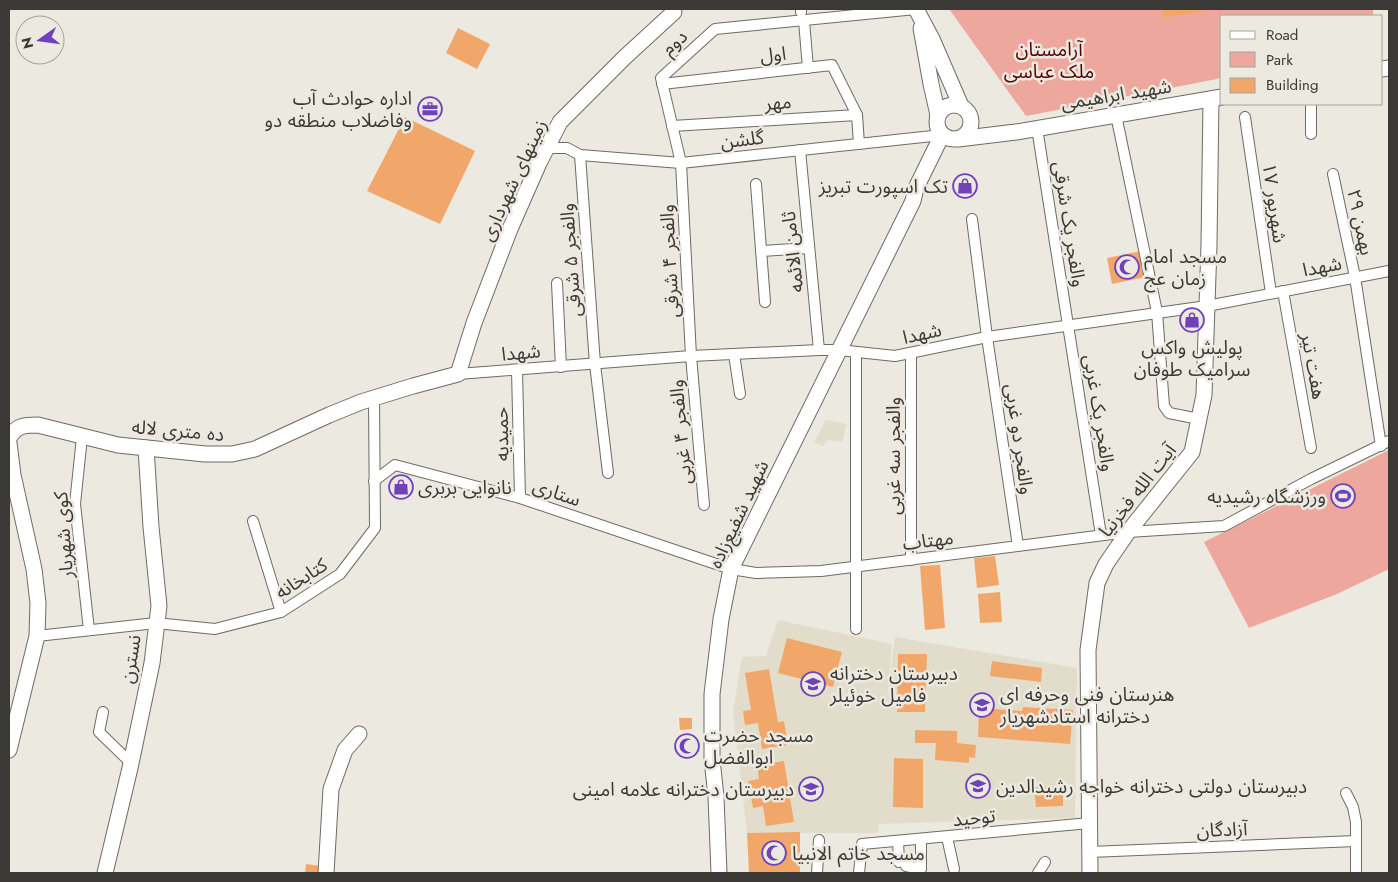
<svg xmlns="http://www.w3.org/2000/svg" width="1398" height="882" viewBox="0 0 1398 882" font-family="Jost,'Noto Sans Arabic',sans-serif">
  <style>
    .built { fill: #e2dccb }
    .green { fill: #eea79c }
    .building { fill: #f2a76a }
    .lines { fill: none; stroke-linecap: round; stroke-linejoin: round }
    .street-casing { stroke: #6e6b63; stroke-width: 12 }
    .secondary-casing { stroke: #6e6b63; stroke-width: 17 }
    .street { stroke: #fff; stroke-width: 10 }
    .secondary { stroke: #fff; stroke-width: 15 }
    .labels { text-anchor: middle; stroke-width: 5; stroke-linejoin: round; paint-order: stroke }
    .street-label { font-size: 19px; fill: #3a3935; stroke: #ece9e0 }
    .park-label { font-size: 19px; fill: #500; stroke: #ece9e0 }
    .poi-label { font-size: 19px; fill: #3a3935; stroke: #ece9e0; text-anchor: start }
  </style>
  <rect width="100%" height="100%" fill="#ece9e0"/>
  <g class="built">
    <path d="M826 420 846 424 842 442 827 440 823 446 814 443Z"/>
    <path d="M778 620 892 644 887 703 895 637 1077 668 1075 818 879 824 878 833H747L733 712 742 657 766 656Z"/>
  </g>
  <g class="green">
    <path d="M949 9H1373V16H1222V78L1026 116Z"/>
    <path d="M1389 450V569L1337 594 1249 628 1204 542Z"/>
  </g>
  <g class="building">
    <path d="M1162 9H1209V10L1164 18Z"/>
    <path d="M458 28 490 44 477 69 446 53Z"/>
    <path d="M405 117 475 151 440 224 367 191Z"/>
    <path d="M1141 251 1146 277 1112 284 1107 258Z"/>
    <path d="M399 479 408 482 404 493 395 492Z"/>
    <path d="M995 556 999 585 977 588 974 558Z"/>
    <path d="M940 565 945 628 925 630 920 566Z"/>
    <path d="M1000 592 1002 622 980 623 978 594Z"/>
    <path d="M787 638 842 652 833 687 778 673Z"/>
    <path d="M898 654H927L925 712H897Z"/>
    <path d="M992 661 1042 668 1041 682 990 676Z"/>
    <path d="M769 669 778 722 784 721 788 745 762 749 758 723 745 725 743 711 751 710 745 673Z"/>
    <path d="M1023 707 1073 710 1070 744 978 737 979 708 1022 711Z"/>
    <path d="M679 718H692V729L680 730Z"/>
    <path d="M915 730 957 731V743L976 745 975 758 969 757V763L935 760 936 743H915Z"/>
    <path d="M692 739 694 752 692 755 682 756 681 741Z"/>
    <path d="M894 758 923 759V808L893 807Z"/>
    <path d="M784 761 794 822 766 826 763 806 753 808 748 781 759 779 757 765Z"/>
    <path d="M1063 785V806L1036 807 1034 787Z"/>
    <path d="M800 832V873H749L747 833Z"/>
    <path d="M306 864 320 866 319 873H305Z"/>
  </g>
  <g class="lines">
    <g class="street-casing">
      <g id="street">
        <path d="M801 9V12"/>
        <path d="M804 21 808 68"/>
        <path d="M662 84 832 65 857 115"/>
        <path d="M1311 104V134"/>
        <path d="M1116 115 1157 312 1164 406 1169 413 1199 419"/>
        <path d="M1245 117 1271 293"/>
        <path d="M672 126 857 115 859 144"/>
        <path d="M1037 128 1101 535"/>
        <path d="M547 148H567L580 155 681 163 942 135"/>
        <path d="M800 150 819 350"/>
        <path d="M580 155 595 364 608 473"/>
        <path d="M1333 174 1355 277 1381 446"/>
        <path d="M756 184 765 302"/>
        <path d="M972 219 987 337 1018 546"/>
        <path d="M761 251 809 248"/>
        <path d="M557 283 561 367"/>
        <path d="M1283 291 1311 448"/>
        <path d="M856 352V629"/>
        <path d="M911 353V560"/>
        <path d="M734 354 740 394"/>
        <path d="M517 370 520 498"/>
        <path d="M458 374 691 356 819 350H839L895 356 987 337 1207 306 1389 271"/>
        <path d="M82 437 75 504 89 630"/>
        <path d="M374 481 395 465 520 498 731 569 756 573 821 571 1128 532 1224 526 1311 479 1389 441"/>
        <path d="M704 505 691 356 681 163 661 78 715 29 916 9"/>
        <path d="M253 521 281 612"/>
        <path d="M37 636 156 623 215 629 281 612 340 574 375 528 374 398"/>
        <path d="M103 712 99 732 131 763"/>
        <path d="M1346 793 1353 807 1356 822V873"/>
        <path d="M947 837 954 869"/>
        <path d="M898 841 899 862"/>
        <path d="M1090 852 1356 841"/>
        <path d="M906 866 921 869V839"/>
        <path d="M817 873 819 840"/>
        <path d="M859 873 862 844 1090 823"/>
        <path d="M1038 873 1045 862"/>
      </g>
    </g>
    <g class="secondary-casing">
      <g id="secondary">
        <path d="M916 9 932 39 961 106"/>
        <path d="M921 28 931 84 938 115"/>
        <path d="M1382 69 1389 68"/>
        <circle cx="954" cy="122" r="17"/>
        <path d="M958 139 1016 132 1222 97"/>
        <path d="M9 438C17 425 24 425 38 425L118 445 205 454H232L255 449 329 415 361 402 413 386 458 374 474 323 510 229 539 163 560 122 625 57 674 12"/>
        <path d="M9 443 13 475 34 569 38 603 37 636 9 750"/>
        <path d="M105 873 130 768 152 663 159 606 151 527 146 448"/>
        <path d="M326 873 331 789 345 750 359 734"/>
        <path d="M719 873 716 797 712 759V694L721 619 731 569 913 201 916 188 942 135"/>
        <path d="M1090 873 1088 650 1097 583 1106 564 1128 532 1192 452 1204 395 1209 245 1211 99"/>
      </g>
    </g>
    <use href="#street" class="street"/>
    <use href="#secondary" class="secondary"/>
  </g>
  <defs>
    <g id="office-ring" transform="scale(1.25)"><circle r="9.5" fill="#ece9e0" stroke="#7042ba" stroke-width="1.5"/><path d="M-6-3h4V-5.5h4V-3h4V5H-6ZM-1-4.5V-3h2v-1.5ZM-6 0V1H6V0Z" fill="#7042ba"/></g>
    <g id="shop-ring" transform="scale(1.25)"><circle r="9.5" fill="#ece9e0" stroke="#7042ba" stroke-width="1.5"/><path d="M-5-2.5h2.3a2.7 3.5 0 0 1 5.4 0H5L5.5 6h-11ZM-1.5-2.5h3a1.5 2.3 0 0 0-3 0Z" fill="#7042ba"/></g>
    <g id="mosque-ring" transform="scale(1.25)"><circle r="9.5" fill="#ece9e0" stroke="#7042ba" stroke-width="1.5"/><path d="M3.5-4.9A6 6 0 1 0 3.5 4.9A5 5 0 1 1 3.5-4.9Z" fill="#7042ba"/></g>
    <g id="stadium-ring" transform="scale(1.25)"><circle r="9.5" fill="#ece9e0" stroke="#7042ba" stroke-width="1.5"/><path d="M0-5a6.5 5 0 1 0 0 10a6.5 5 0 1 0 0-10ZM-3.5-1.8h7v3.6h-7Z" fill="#7042ba"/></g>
    <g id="school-ring" transform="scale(1.25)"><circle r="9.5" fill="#ece9e0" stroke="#7042ba" stroke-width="1.5"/><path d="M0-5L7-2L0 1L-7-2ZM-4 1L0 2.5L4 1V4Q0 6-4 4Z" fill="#7042ba"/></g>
  </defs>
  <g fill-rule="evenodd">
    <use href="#office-ring" x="430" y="109"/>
    <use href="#shop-ring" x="965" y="186"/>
    <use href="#mosque-ring" x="1127" y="267"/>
    <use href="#shop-ring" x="1192" y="320"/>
    <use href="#shop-ring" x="401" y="487"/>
    <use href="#stadium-ring" x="1343" y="496"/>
    <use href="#school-ring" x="813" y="684"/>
    <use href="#school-ring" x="982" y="705"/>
    <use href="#mosque-ring" x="687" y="746"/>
    <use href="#school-ring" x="978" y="786"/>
    <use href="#school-ring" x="811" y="789"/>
    <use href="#mosque-ring" x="774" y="853"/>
  </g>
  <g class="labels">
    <g class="street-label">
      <text transform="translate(674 42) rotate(-42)" y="7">دوم</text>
      <text transform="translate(773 54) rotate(-6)" y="7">اول</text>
      <text transform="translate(1116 94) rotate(-9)" y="7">شهید ابراهیمی</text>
      <text transform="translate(778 102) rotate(-4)" y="7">مهر</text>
      <text transform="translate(742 139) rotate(-7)" y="7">گلشن</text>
      <text transform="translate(513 180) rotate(-65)" y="7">زمینهای شهرداری</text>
      <text transform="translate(1275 203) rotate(82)" y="7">۱۷ شهریور</text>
      <text transform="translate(1361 222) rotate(78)" y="7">۲۹ بهمن</text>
      <text transform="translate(1070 224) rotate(81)" y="7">والفجر یک شرقی</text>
      <text transform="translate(792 252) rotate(-96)" y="7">ثامن الائمه</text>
      <text transform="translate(570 260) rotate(-94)" y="7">والفجر ۵ شرقی</text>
      <text transform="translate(669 261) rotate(-93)" y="7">والفجر ۴ شرقی</text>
      <text transform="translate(1322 266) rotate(-11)" y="7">شهدا</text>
      <text transform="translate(922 333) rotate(-12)" y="7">شهدا</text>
      <text transform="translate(521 352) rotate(-5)" y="7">شهدا</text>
      <text transform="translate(1314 366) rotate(80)" y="7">هفت تیر</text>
      <text transform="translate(1100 413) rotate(81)" y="7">والفجر یک غربی</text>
      <text transform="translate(178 430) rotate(5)" y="7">ده متری لاله</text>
      <text transform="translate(680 432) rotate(-95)" y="7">والفجر ۴ غربی</text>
      <text transform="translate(501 434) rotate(-91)" y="7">حمیدیه</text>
      <text transform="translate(1020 439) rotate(82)" y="7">والفجر دو غربی</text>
      <text transform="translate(893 456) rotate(-90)" y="7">والفجر سه غربی</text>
      <text transform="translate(1137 490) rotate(-52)" y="7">آیت الله فخرنیا</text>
      <text transform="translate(557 492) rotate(19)" y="7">ستاری</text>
      <text transform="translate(738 514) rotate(-65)" y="7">شهید شفیع‌زاده</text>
      <text transform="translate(63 535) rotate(-94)" y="7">کوی شهریار</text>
      <text transform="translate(928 540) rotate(-7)" y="7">مهتاب</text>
      <text transform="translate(301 578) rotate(-33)" y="7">کتابخانه</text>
      <text transform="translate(130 659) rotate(-81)" y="7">نسترن</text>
      <text transform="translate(974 817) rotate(-6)" y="7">توحید</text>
      <text transform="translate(1222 829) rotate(-2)" y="7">آزادگان</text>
    </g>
    <g class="park-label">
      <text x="1049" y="56">آرامستان<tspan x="1049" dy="22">ملک عباسی</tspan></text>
    </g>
    <g class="poi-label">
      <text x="412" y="105" text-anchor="end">اداره حوادث آب<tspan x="412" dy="22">وفاضلاب منطقه دو</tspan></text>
      <text x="948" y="193" text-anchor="end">تک اسپورت تبریز</text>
      <text x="1144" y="263">مسجد امام<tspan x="1144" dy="22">زمان عج</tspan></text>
      <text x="1192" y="354" text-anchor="middle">پولیش واکس<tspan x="1192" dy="22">سرامیک طوفان</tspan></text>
      <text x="418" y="494">نانوایی بربری</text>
      <text x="1326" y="503" text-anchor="end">ورزشگاه رشیدیه</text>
      <text x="830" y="680">دبیرستان دخترانه<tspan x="830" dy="22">فامیل خوئیلر</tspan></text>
      <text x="1000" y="701">هنرستان فنی وحرفه ای<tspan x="1000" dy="22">دخترانه استادشهریار</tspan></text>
      <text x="704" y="742">مسجد حضرت<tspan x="704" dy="22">ابوالفضل</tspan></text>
      <text x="996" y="793">دبیرستان دولتی دخترانه خواجه رشیدالدین</text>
      <text x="794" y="796" text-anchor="end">دبیرستان دخترانه علامه امینی</text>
      <text x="792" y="860">مسجد خاتم الانبیا</text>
    </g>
  </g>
  <rect width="1398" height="882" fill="none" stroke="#3a3935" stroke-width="20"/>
  <rect x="1220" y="15" width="162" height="90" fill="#ece9e0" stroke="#a5a39c"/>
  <rect x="1230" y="31" width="25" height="8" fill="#ffffff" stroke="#a5a39c"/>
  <text x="1266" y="40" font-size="15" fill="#3a3935">Road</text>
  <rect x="1230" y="52" width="25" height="15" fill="#eea79c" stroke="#a5a39c"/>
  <text x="1266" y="65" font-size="15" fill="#3a3935">Park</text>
  <rect x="1230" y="78" width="25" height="15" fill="#f2a76a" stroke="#a5a39c"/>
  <text x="1266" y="90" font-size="15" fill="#3a3935">Building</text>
  <g transform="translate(40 40) rotate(256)"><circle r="24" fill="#ece9e0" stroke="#a5a39c"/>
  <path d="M0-4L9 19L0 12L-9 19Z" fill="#7042ba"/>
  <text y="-8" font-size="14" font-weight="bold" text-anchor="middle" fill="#3a3935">N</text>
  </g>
</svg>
